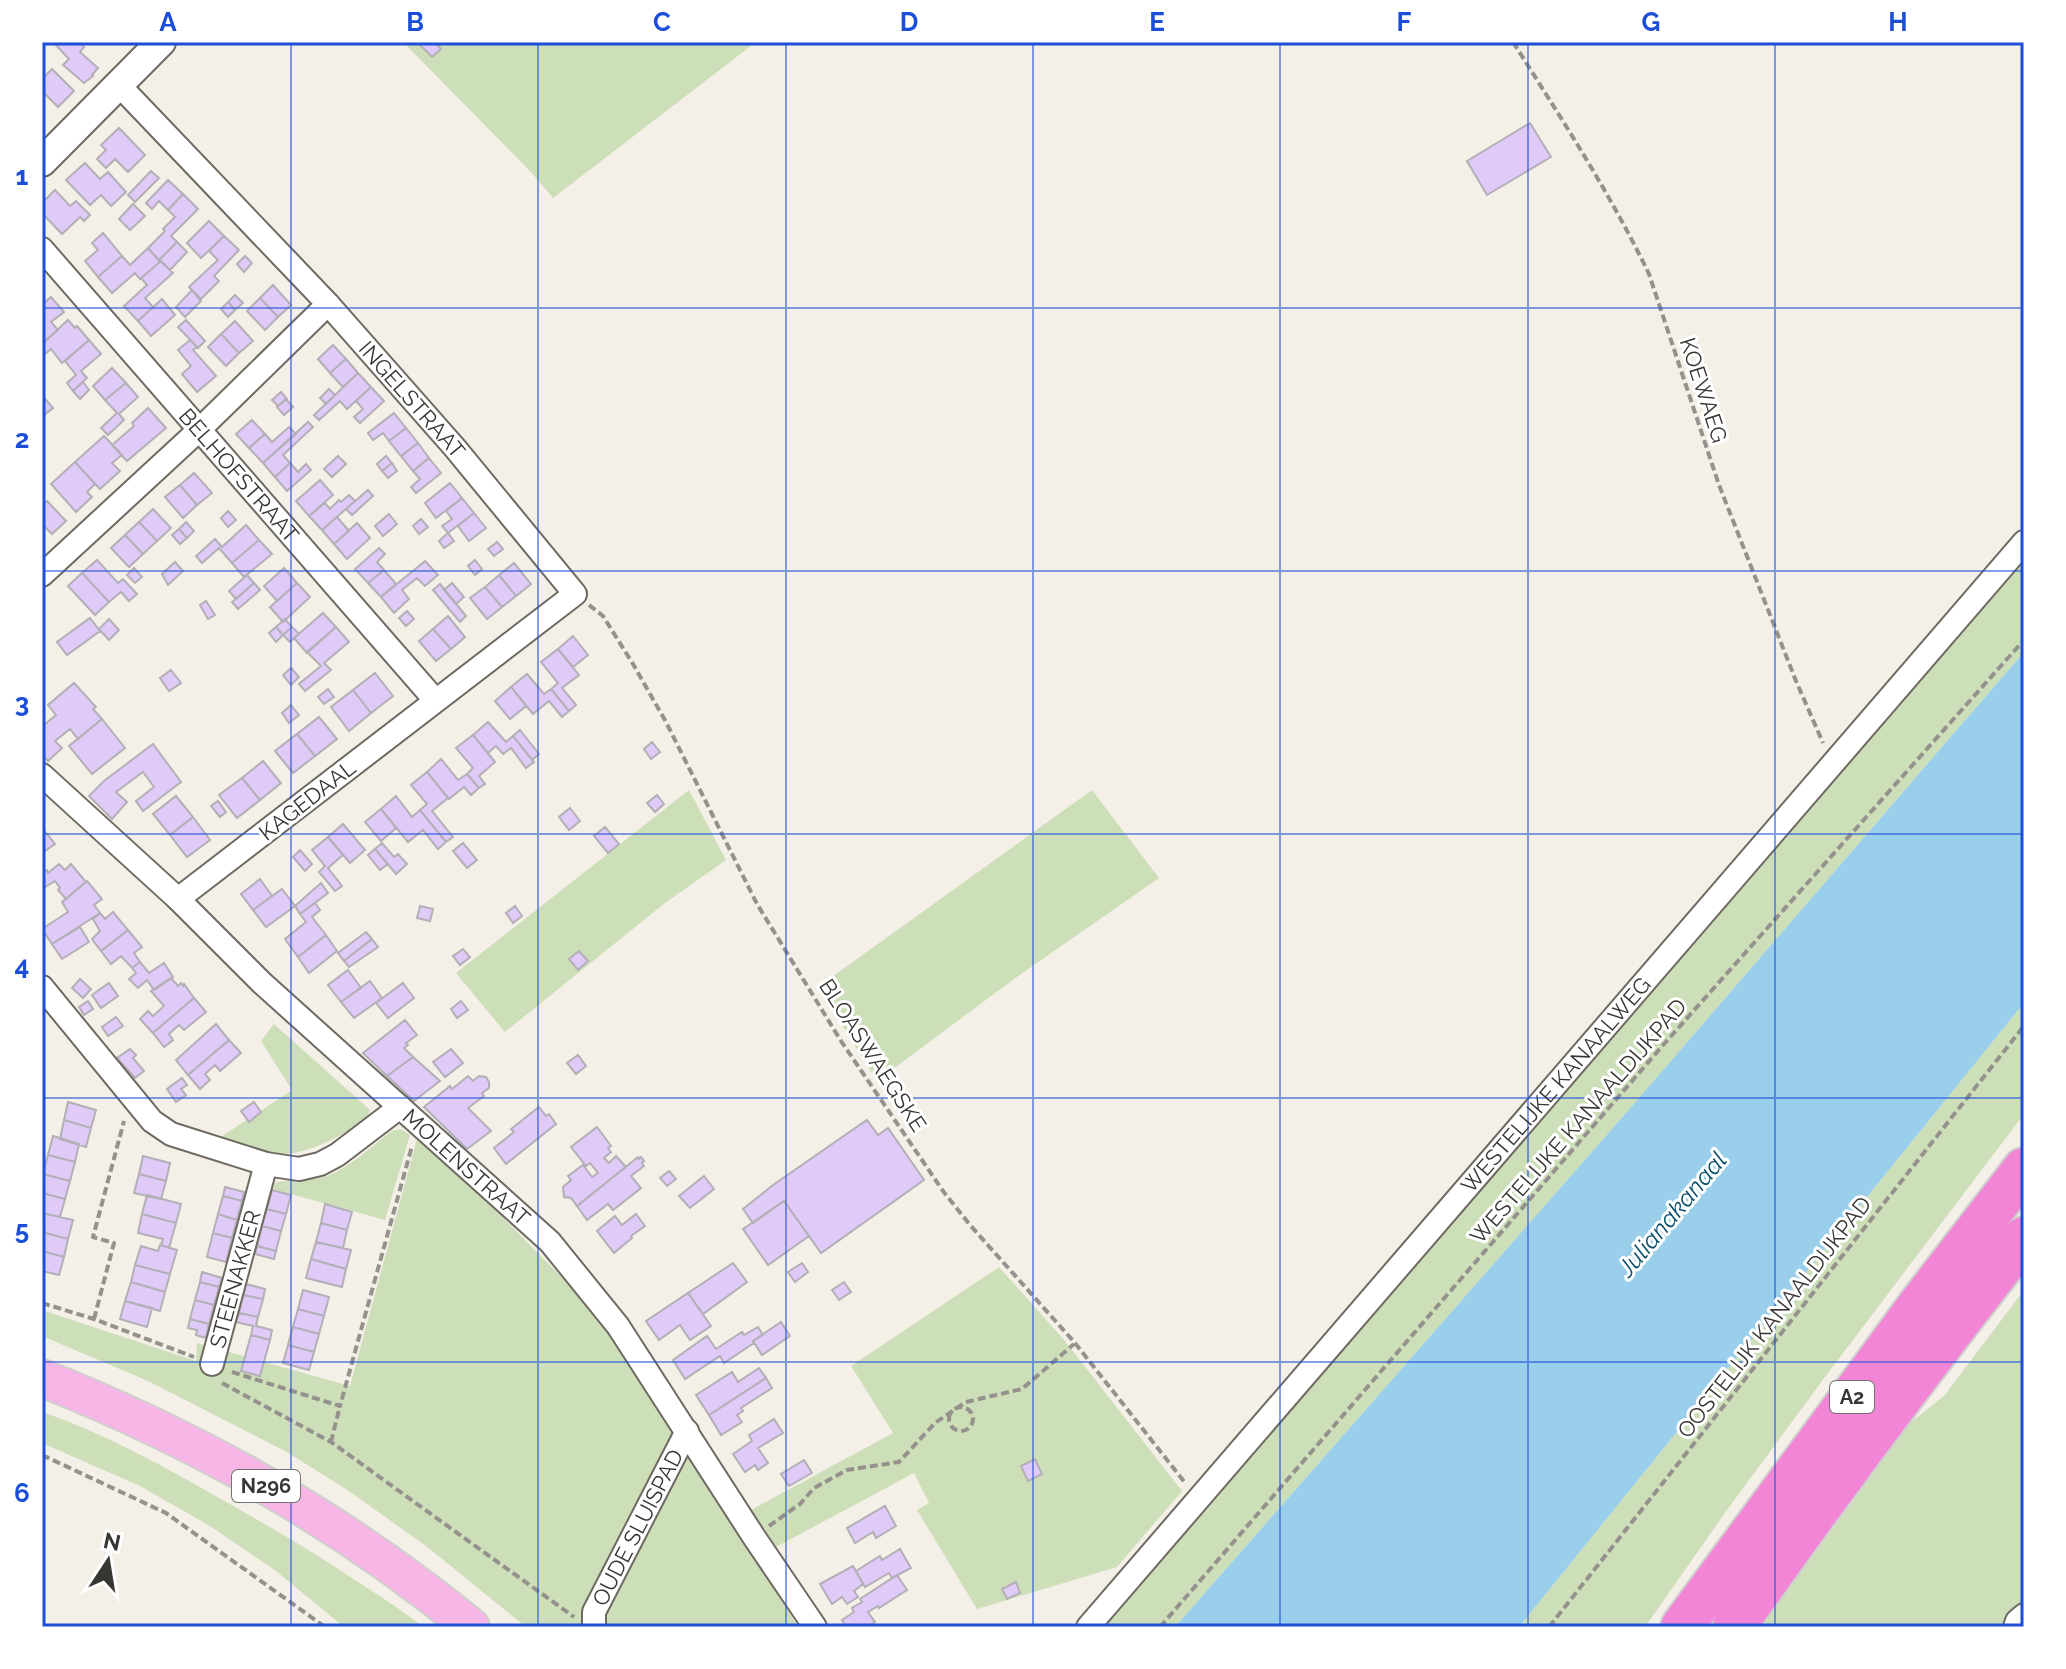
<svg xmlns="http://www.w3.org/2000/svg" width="2066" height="1669" viewBox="0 0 2066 1669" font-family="Raleway,sans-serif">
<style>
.green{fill:#cddfb9}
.water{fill:#9acfeb}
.building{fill:#e0caf8;stroke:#b3afb7;stroke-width:2}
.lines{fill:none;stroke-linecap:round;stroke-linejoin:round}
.minor-casing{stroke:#6e6a62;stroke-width:26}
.tertiary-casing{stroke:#6e6a62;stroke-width:32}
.primary-casing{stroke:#cfcfce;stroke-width:40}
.motorway-casing{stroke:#cfcfce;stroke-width:46}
.path{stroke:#95918c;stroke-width:4;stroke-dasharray:8 4;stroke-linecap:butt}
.minor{stroke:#fff;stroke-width:22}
.tertiary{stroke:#fff;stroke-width:28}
.primary{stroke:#f8b6e6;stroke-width:36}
.motorway{stroke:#f385d6;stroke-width:42}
.grid{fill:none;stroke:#1d4ed8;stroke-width:2;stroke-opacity:0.55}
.labels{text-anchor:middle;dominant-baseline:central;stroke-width:6;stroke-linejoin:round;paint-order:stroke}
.shield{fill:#fff;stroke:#747270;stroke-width:2}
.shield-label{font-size:20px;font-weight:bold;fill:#383633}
.street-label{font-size:22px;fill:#383633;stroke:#fff}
.water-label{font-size:24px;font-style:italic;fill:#064e69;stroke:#fff}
.neatline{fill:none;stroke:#1d4ed8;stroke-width:3}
.grid-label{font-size:26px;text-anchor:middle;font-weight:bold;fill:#1d4ed8}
</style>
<rect width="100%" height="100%" fill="#f4efe7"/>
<!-- green -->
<path class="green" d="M403,42H756L553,198L531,172Z
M2024,555V652L1626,1113L1175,1627H1087Z
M689,790L726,860L665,903L505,1032L456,973Z
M1092,790L1159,878L1014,979L877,1081L818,987Z
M2024,1003V1114L1828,1373L1727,1510L1645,1627H1519Z
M274,1024L370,1110L367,1120C342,1134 315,1152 285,1154C261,1155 237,1146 215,1141L292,1090L261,1041Z
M401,1129L410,1135L385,1220L273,1189L275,1183C291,1178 308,1182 324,1177C347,1170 372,1146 392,1131Z
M417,1139L424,1140L459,1173L597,1313L741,1535L798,1627H526L426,1546L346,1489L285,1451L148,1381L42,1336V1310L196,1361L197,1343L350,1386Z
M999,1267L1065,1341L1182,1491L1117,1567L977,1609L917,1510L929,1503L914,1473L776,1547L751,1510L893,1433L851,1366Z
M2024,1290V1603C2012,1609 2006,1614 2001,1627H1761L1910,1423L1944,1396Z
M42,1412C107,1434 168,1469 228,1503C273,1528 316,1554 358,1582C381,1597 402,1610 423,1627H344L276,1571L210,1526L140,1486L42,1443Z"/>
<!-- water -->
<path class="water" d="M2024,652V1003L1519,1627H1175L1626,1113Z"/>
<!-- building -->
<path class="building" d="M53,42H79L84,47L80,52L98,68L92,75L93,76L84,83L63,65L69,59Z
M417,42H435L441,49L432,57Z
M52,69L74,91L58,107L42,91V79Z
M1530,123L1551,157L1487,195L1467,161Z
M119,128L145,155L128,172L115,159L106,168L97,159L106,150L101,145Z
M85,163L100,179L108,172L126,192L111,206L101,195L90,205L66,180Z
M151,171L159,178L135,202L128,195Z
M168,180L183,194L168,210L159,201L152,209L146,203Z
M55,190L70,206L76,201L90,215L84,221L80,217L62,234L42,213V203Z
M183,194L198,209L171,236L177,242L159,260L148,248L165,231L163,229L175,217L168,210Z
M133,204L145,216L130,230L119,219Z
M209,221L224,236L201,258L187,243Z
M103,233L122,256L98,277L85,261L98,250L92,243Z
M224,236L239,250L214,276L219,281L201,299L189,287L218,260L209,251Z
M177,242L187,252L170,270L159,260Z
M148,248L160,262L140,279L135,273L112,293L98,277L122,256L130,265Z
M245,256L252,263L244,272L237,264Z
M161,261L173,273L145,298L153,307L138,321L124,306L147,285L141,278Z
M273,285L291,305L278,317L260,298Z
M192,290L201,301L185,317L176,307Z
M235,295L243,303L235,310L228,302Z
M51,297L64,312L51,322L58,330L42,344V305Z
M260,298L278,317L265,330L247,311Z
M162,299L175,315L151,336L138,321Z
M228,302L235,310L228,317L221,309Z
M68,320L75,328L77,326L89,340L62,363L51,349L44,355L42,351V344Z
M186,320L205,341L198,348L178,327Z
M235,321L253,341L239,353L221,334Z
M221,334L239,353L226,366L208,347Z
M89,340L101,354L81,371L87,378L73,391L67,383L76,375L65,361Z
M190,340L197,347L193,350L216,376L197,392L182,374L191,366L178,350Z
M333,345L346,359L330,373L318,359Z
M346,359L358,373L343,387L330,373Z
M112,368L126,383L105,400L93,386Z
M358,373L371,387L347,409L340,401L319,420L314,415Z
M83,382L89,390L80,399L73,391Z
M126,383L138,397L119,414L124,420L108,435L101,428L117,413L105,400Z
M371,387L384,401L360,423L354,417L363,409L356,401Z
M329,389L335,395L326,404L320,398Z
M281,392L287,399L278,406L272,400Z
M42,395L53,408L44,415L42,412Z
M286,399L293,407L284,415L277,407Z
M148,408L166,428L127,461L112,445L134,426L132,423Z
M394,413L406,428L389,441L383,433L373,440L368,433Z
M252,420L265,434L249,448L236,434Z
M308,422L313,427L283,455L290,463L275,477L263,463Z
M289,427L296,434L263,463L249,448L265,434L272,442Z
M406,428L418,443L401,456L389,441Z
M104,436L122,455L112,463L120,471L100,489L75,462Z
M418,443L429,458L413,471L401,456Z
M338,456L346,464L332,477L324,469Z
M386,456L392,463L382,471L377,464Z
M429,458L441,473L416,493L411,487L420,479L413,471Z
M75,462L95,484L87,492L92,497L76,512L51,484Z
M290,463L298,472L306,464L311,470L287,491L275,477Z
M392,463L397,471L388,478L382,471Z
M194,473L212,493L197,505L180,485Z
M320,480L333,495L309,516L296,501Z
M450,483L462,498L436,518L425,503Z
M180,485L197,505L183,518L165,497Z
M368,490L373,496L352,515L346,509Z
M349,495L355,501L322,530L309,516L325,503L330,509L339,500L341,502Z
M462,498L474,513L448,533L442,526L452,519L446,511Z
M47,501L66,521L52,534L42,524V505Z
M153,509L171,528L157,541L139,522Z
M228,511L236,520L228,527L221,518Z
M474,513L486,528L469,541L458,526Z
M389,514L397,524L383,536L375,526Z
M337,517L349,531L334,544L322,530Z
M421,519L428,527L419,534L413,526Z
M139,522L157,541L143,554L125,535Z
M186,522L194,531L187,538L179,529Z
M357,523L370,538L347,559L334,544Z
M246,525L259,540L232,563L219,548L202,563L196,556L215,539L222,547Z
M179,529L187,538L180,544L172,535Z
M448,533L454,541L444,548L439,541Z
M125,535L143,554L129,567L111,548Z
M259,540L272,554L244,577L232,563Z
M497,542L503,549L494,556L488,549Z
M379,548L385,554L377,562L384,570L368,583L355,569Z
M97,560L118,583L123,579L137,594L129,601L121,592L109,602L82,573Z
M475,560L482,569L475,575L468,566Z
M425,561L438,575L425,586L417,578L402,590L409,599L394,613L381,597Z
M175,562L183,571L168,585L162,574Z
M514,563L531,584L516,596L499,575Z
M134,568L142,577L135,583L127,575Z
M284,568L297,583L277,601L264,586Z
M384,570L396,584L381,597L368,583Z
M82,573L109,602L95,615L68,586Z
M247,575L254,583L236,599L229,591Z
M499,575L516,596L502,607L485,587Z
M254,583L260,590L238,609L232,602Z
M297,583L310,597L283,622L270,607Z
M452,583L464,597L456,604L444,590Z
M440,584L466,616L460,622L433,590Z
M485,587L502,607L487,619L470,598Z
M206,601L215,615L208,619L200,605Z
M407,611L414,619L406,626L399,618Z
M323,613L336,627L307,653L294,638Z
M448,616L465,637L451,649L433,629Z
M90,618L100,631L67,655L57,642Z
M109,619L119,630L109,640L99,629Z
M285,619L292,627L283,635L276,627Z
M276,627L283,635L276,642L269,633Z
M292,627L299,634L290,642L283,635Z
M336,627L349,642L324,663L331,670L305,691L299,684L321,666L307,652Z
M433,629L451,649L436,661L419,641Z
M573,636L588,655L573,667L558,649Z
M558,649L579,675L562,688L576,705L569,711L551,689L558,683L541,662Z
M291,668L299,677L291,685L283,675Z
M171,670L181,683L169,691L160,678Z
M375,673L393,696L371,713L353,690Z
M527,674L544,694L551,689L569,711L562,717L549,701L533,714L511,687Z
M74,683L96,707L93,709L102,719L78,739L70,729L55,741L62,748L48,761L42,755V723L44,725L56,715L48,705Z
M511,687L526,706L510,719L495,701Z
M328,689L334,697L324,704L318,697Z
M353,690L371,713L349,731L331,707Z
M291,705L299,715L289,723L282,713Z
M319,717L337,739L315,756L297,734Z
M102,719L125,748L92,774L69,746Z
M488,722L506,742L513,736L534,762L526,768L511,748L503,754L496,746L488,753L473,735Z
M520,730L539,754L532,760L513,736Z
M297,734L315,756L293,773L275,751Z
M473,735L495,762L479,776L485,784L479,788L467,774L473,768L456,748Z
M652,742L660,752L651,759L644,749Z
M153,744L181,782L143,811L136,801L154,787L143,772L116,792L127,802L112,819L89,796L104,781Z
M441,759L458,780L467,774L479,788L471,795L464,787L449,799L427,772Z
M263,761L281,783L260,800L242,778Z
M427,772L448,798L432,811L453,837L446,842L420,810L427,804L411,785Z
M242,778L260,800L237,818L219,795Z
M657,795L664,804L655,812L647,803Z
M176,796L193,817L170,835L153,814Z
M396,796L412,817L420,810L446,842L438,849L423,830L408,842L381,809Z
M218,801L226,812L220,817L211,806Z
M570,808L580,821L569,830L559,817Z
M381,809L396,828L381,841L365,822Z
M193,817L210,840L187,857L170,835Z
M343,824L365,850L350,863L328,837Z
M605,827L619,844L608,853L594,836Z
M43,829L55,844L42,853V830Z
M328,837L343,855L328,868L342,886L335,891L319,872L325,866L312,850Z
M382,843L394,857L398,854L407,864L396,874L375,849Z
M463,843L477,860L467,868L453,851Z
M375,849L388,864L380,870L368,855Z
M300,850L312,864L305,871L293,857Z
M59,864L65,870L71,864L86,882L66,899L58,890L60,888L55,881L42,889V873L47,870L48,873Z
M260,879L272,896L253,910L241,894Z
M87,881L102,899L94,905L100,913L52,944L42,929L68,912L62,902Z
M321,883L328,893L300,914L295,906Z
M282,889L295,906L266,927L253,910Z
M315,903L320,910L312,917L326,935L298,957L285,939L306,922L300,914Z
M420,906L433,909L430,921L417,918Z
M515,906L522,916L513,923L506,913Z
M113,912L128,930L101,951L92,939L100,931L93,919L100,913L105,919Z
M80,927L89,942L62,959L52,944Z
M128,930L142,947L134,953L140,962L132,968L121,956L111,964L101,951Z
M366,932L372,939L344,961L338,953Z
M326,935L337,951L309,973L298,957Z
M372,939L378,947L349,967L344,961Z
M463,949L470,957L460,965L453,956Z
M579,951L588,961L578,970L569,959Z
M140,962L149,973L164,963L173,977L154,990L147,980L138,988L129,979L136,973L132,968Z
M348,970L361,988L341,1002L328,985Z
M171,978L178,986L181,983L183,986L184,984L194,998L153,1033L140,1019L148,1011L153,1016L164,1006L151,991Z
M80,979L91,989L83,998L72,988Z
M370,981L382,998L354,1018L341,1002Z
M109,983L118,996L101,1008L92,995Z
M403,983L414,998L388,1018L376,1003Z
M194,998L206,1012L184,1030L179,1025L169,1034L173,1040L164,1047L153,1033Z
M88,1001L93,1009L84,1015L79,1007Z
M461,1001L468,1010L457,1018L451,1009Z
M116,1017L123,1026L108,1036L102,1027Z
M405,1020L417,1035L406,1043L408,1045L404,1048L413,1057L387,1076L363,1053Z
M216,1024L229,1040L188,1075L176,1060Z
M229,1040L241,1053L220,1071L215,1065L205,1074L210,1080L200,1089L188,1075Z
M130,1049L136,1055L133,1058L144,1071L135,1078L117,1058Z
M451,1049L463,1063L445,1077L433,1062Z
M578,1055L586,1066L576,1074L567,1063Z
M413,1057L440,1081L414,1101L387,1076Z
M468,1076L473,1081L479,1076L486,1077L489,1082V1088L482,1093L484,1096L468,1108L491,1131L467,1149L424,1107L450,1086L452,1089Z
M182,1078L187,1085L181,1089L186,1095L176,1102L167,1089Z
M68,1102L96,1110L91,1128L64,1120Z
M254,1102L261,1112L249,1122L241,1111Z
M539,1107L546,1116L549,1114L556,1124L506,1164L494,1148L514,1132L511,1129Z
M64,1120L91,1128L86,1147L60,1139Z
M867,1120L878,1135L888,1128L924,1180L821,1253L784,1201L753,1223L743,1209L773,1185Z
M597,1127L611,1146L608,1148L611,1152L604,1158L609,1163L616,1156L626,1167L577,1206L571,1198L564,1197L563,1187L571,1180L568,1176L583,1165L592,1177L598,1173L590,1163L586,1166L571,1147Z
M53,1136L79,1144L75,1162L48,1155Z
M48,1155L75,1162L70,1181L43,1174Z
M143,1156L170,1163L166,1181L139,1174Z
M638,1157L639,1159L641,1157L644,1161L642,1163L644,1166L631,1176L641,1188L613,1210L608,1204L587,1220L577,1206Z
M669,1171L676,1179L667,1186L660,1178Z
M43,1174L70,1181L65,1199L42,1193Z
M139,1174L166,1181L161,1199L134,1193Z
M704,1176L714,1189L690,1208L679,1196Z
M225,1187L244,1192L242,1201L223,1196Z
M272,1190L291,1195L286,1214L267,1209Z
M42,1193L65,1199L60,1217L42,1213Z
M147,1195L181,1204L176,1223L142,1214Z
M223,1196L242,1201L237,1220L218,1214Z
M784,1201L809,1236L768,1265L743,1229Z
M325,1204L352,1212L347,1230L321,1223Z
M267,1209L286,1214L281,1231L262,1226Z
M42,1213L73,1220L68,1239L42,1232Z
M142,1214L176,1223L169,1248L161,1245L163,1239L138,1233Z
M218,1214L237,1220L232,1238L213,1233Z
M636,1214L645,1226L631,1236L632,1238L614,1253L597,1231L615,1216L622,1225Z
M321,1223L347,1230L343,1248L316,1242Z
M262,1226L281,1231L276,1251L257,1246Z
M42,1232L68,1239L64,1257L42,1251Z
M213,1233L232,1238L226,1262L207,1257Z
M316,1242L351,1250L346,1269L311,1259Z
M160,1245L177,1250L170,1274L135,1265L141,1246L158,1251Z
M257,1246L276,1251L274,1259L255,1254Z
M42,1251L64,1257L59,1275L42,1271Z
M311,1259L346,1269L342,1287L306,1278Z
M733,1263L747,1282L703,1314L688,1293Z
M802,1263L808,1272L795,1282L788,1272Z
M135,1265L170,1274L165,1292L131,1282Z
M202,1272L222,1278L219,1287L200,1282Z
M131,1282L165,1292L160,1311L125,1301Z
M200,1282L219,1287L214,1305L195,1300Z
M844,1282L851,1292L839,1300L832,1290Z
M246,1284L265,1289L263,1299L243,1295Z
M303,1290L329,1297L324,1316L298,1309Z
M688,1293L711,1326L690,1340L680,1325L659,1340L646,1321Z
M243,1295L263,1299L258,1317L239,1313Z
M195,1300L214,1305L209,1324L190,1319Z
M125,1301L152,1308L147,1327L120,1319Z
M298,1309L324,1316L319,1334L293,1327Z
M239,1313L258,1317L256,1326L272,1330L270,1340L251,1335L253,1326L236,1322Z
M190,1319L209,1324L206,1338L196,1335L197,1330L188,1328Z
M781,1322L790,1336L762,1355L753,1341Z
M293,1327L319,1334L314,1352L288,1345Z
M758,1327L763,1335L753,1341L754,1343L724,1363L720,1356L685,1379L673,1360L707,1336L716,1349L742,1332L744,1335Z
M251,1335L270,1340L260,1376L241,1371Z
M288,1345L314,1352L309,1370L283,1363Z
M759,1368L766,1378L709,1415L696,1395L732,1372L738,1382Z
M766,1378L772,1388L741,1408L743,1411L737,1415L742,1422L721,1435L709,1415Z
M774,1419L783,1433L758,1448L768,1463L758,1470L755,1465L745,1472L733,1454L752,1441L749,1435Z
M1035,1459L1042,1474L1028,1481L1021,1466Z
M804,1460L812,1473L789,1486L781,1474Z
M885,1506L896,1526L876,1538L873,1532L855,1543L847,1528Z
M900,1549L911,1568L892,1578L889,1573L865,1587L856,1571L880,1556L882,1560Z
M853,1566L863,1584L854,1591L858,1597L847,1604L842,1597L832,1604L820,1584Z
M897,1575L907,1590L879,1608L878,1606L868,1612L875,1622L868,1627H846L842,1620L854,1612L852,1608L862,1602L860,1599Z
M1016,1582L1020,1593L1007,1599L1002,1589Z"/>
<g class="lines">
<!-- minor casing -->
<g class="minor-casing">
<g id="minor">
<path id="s1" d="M119,85L328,304L455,448L575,594L178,899"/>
<path id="s2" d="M42,249L435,700"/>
<path d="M42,575L199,430L328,304"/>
<path id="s3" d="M42,775L178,899L262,983L550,1242L618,1326L754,1537L815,1627"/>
<path d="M42,987L152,1121L171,1134L266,1164L299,1169L320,1164L337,1155L400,1107"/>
<path id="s4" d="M212,1364L266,1164"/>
<path id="s5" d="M594,1627V1612L687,1431"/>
<path id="s6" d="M1088,1627L2024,542"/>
<path d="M2015,1627L2017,1621L2024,1615"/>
</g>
</g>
<!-- tertiary casing -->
<g class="tertiary-casing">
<path id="tertiary" d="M42,162L161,42"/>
</g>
<!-- primary casing -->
<g class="primary-casing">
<path id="primary" d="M42,1378C196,1439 342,1521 471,1627"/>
</g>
<!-- motorway casing -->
<g class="motorway-casing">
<path id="motorway" d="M1682,1627L1920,1304L2024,1169
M1734,1627C1827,1495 1924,1365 2024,1238"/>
</g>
<!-- path -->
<path class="path" d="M1513,42C1561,118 1610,193 1649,274L1719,485L1796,681L1823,743
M589,605L603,616L633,664L666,722L757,904L841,1041L943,1191L970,1225L1075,1343L1186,1484
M42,1303L94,1319L194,1357
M94,1319L114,1243L93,1237L124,1121
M232,1372L340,1406L412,1146
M222,1383L331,1442L574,1617
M949 1419a12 12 0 1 1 24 0a12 12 0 1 1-24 0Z
M331,1442L340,1406
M42,1455L166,1513L325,1627
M769,1526L800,1504L814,1488L847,1470L899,1462L935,1423L966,1402L1022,1389L1074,1344
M1160,1627L1664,1044L2024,640
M1549,1627L2024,1026"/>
<!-- minor -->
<use href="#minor" class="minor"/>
<!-- tertiary -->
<use href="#tertiary" class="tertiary"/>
<!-- primary -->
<use href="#primary" class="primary"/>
<!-- motorway -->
<use href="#motorway" class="motorway"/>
</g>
<!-- grid -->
<path class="grid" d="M291,42V1627M538,42V1627M786,42V1627M1033,42V1627M1280,42V1627M1528,42V1627M1775,42V1627M42,308H2024M42,571H2024M42,834H2024M42,1098H2024M42,1362H2024"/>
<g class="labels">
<!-- shield labels -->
<g class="shield">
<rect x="1830" y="1381" width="44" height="32" rx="6"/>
<rect x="232" y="1470" width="68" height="32" rx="6"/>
</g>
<g class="shield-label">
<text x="1852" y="1397">A2</text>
<text x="266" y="1486">N296</text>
</g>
<!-- street labels -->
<g class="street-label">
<text transform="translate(1704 390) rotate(72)">KOEWAEG</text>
<text stroke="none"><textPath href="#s1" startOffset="430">INGELSTRAAT</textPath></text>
<text stroke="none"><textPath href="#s2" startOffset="300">BELHOFSTRAAT</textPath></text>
<text transform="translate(307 800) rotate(-38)">KAGEDAAL</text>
<text transform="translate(873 1055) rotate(57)">BLOASWAEGSKE</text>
<text stroke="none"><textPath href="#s6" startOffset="716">WESTELIJKE KANAALWEG</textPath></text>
<text transform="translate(1578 1121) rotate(-49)">WESTELIJKE KANAALDIJKPAD</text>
<text stroke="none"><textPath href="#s3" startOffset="578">MOLENSTRAAT</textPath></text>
<text stroke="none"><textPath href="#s4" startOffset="88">STEENAKKER</textPath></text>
<text transform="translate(1774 1317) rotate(-52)">OOSTELIJK KANAALDIJKPAD</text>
<text stroke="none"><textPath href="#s5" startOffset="110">OUDE SLUISPAD</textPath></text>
</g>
<!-- water labels -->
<g class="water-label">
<text transform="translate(1672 1214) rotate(-50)">Julianakanaal</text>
</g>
</g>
<!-- border -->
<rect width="2066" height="1669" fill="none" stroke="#ffffff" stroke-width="88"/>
<!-- north arrow -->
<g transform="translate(108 1561) rotate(12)" stroke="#ffffff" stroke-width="6" paint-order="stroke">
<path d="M0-6L14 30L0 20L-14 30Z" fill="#383633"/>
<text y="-12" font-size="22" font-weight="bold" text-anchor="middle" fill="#383633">N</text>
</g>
<rect x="44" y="44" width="1978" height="1581" class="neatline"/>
<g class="grid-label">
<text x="168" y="31">A</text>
<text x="415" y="31">B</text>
<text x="662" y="31">C</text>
<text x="909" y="31">D</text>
<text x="1157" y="31">E</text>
<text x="1404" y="31">F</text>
<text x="1651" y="31">G</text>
<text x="1898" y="31">H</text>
<text x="22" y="185">1</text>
<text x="22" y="448">2</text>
<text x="22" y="712">3</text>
<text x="22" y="975">4</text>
<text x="22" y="1239">5</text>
<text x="22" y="1502">6</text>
</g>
</svg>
